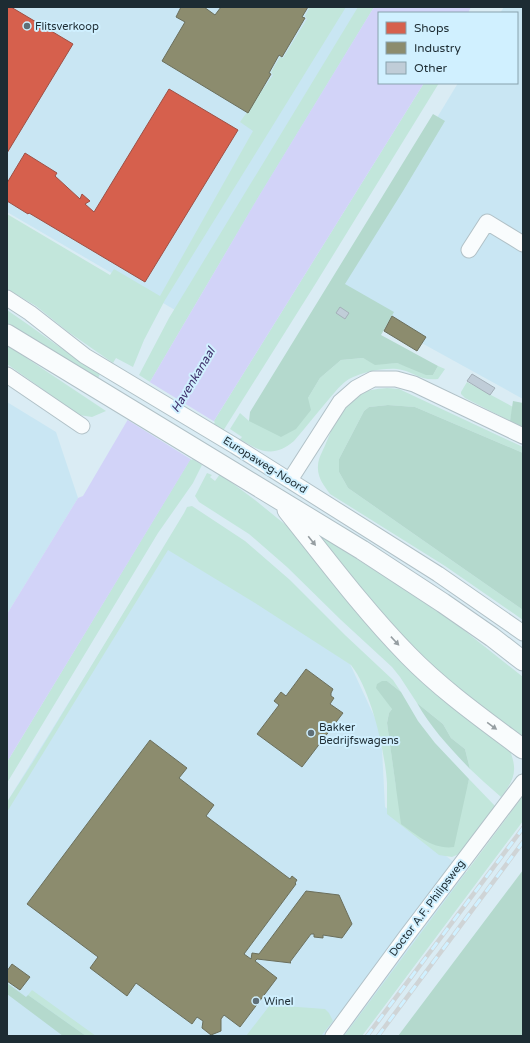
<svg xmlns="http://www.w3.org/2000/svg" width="530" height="1043" viewBox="0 0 530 1043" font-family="'Varela Round',sans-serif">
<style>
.built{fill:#c9e6f3}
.green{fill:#c2e6db}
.forest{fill:#b4d9cd}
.water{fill:#d2d3f8}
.pier{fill:#daecf4}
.shops{fill:#d6604d;stroke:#9e5045}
.industry{fill:#8c8c6e;stroke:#6b6f5c}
.building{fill:#c0cdd8;stroke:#a4b0b9}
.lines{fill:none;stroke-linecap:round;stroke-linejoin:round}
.minor-casing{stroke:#b1c1c7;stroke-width:17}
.major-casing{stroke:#b1c1c7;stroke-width:21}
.minor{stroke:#f9fcfd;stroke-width:15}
.major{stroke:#f9fcfd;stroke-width:19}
.rail-casing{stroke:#cfd4d6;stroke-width:4.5}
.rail{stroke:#d0f0ff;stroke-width:3;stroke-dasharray:9;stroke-linecap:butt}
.oneway{fill:#969ea2}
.poi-dot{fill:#5f6f77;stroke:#d0f0ff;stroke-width:1.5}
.labels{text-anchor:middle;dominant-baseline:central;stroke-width:4;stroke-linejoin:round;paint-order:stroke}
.poi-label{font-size:11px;fill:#1d2c33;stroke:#d0f0ff;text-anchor:start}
.street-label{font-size:11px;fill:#1d2c33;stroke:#d0f0ff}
.water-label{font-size:12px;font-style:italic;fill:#3f326d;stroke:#d0f0ff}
</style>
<rect width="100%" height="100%" fill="#daecf4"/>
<!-- built -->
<path class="built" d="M7,7H374L187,317L7,212Z
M504,7H523V399L331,293L458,83H517V13H500Z
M7,402L56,432L78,498L7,614Z
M167,544L350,664L381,731L385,807L471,876L351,1036H7V802Z"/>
<!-- green -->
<path class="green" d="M310,7H346L165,300L144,340L133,367L116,358L113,363L67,331L36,306L7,289V214L110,275L114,269L160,296L253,131L240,122L273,75L271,72L280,57L283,58L307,19L305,16Z
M358,7H374L259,196L150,382L139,375L169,318Z
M424,83H439L316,283L223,431L212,424Z
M7,310C38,331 68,354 100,374L97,380L7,324Z
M7,345L106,411L92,417L79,415L7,364Z
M363,358L375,364L397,363L433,375L438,366L445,369L438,379C419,381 413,371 397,369C381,368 363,372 349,379C341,384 335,392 329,399C317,413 306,427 294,441C274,458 260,452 240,439L242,437L230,429L240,413L249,421L308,398L320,378L341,360Z
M467,382L513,407L510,421L465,398L461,394V392Z
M387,388L399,389L523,447V453L415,407L388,405L369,407L364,411L339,459V472L348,488L523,610V620L445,566L330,494C324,486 317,477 318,466C318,458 323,451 326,443C333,426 340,409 355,397C364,390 376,389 387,388Z
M191,458L202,465L193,483L158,533L7,783V762Z
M207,473L212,475L210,477L215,481L220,474L255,500L287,526L510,751C518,771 514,780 501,797L484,782L470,769L465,749L451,738L443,724L417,703L400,677L392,667L341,620L287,567L249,534L199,502L195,496Z
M192,506L245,541L290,580L345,635L393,680L401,692L387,681L392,709L389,713L387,723L396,787L467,786L469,779L495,806L459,854L452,857L439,855L387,814C387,804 387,793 387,783C385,751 371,690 351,665L255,603L168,550L7,812V802L33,762L184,513L187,507Z
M313,531L373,569L455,623L523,677V737L514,735L399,638Z
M523,796V821L362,1036H344Z
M32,990L96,1036H86L28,995Z
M270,1005L325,1009L329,1013L333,1021L321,1036H246Z"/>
<!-- forest -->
<path class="forest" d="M433,114L445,121L403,191L345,284L394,312L381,335L438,366L433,375H426L397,363L375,365L363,358L341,360L320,378L308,398L311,410L296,429L281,437L249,421L250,412Z
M513,401L523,403V427L510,421Z
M388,405L415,407L523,453V610L348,488L339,472V459L364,411L369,407Z
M382,681H387L401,692L418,721L435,743L469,779L454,847C433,850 417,835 401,824L387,723L389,713L392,709L376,688L377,684Z
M417,703L443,724L451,738L465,749L470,769C450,748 431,728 417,703Z
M523,870V1036H398Z
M7,983L26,997L28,995L86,1036H63L7,994Z"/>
<!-- water -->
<path class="water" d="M374,7H471L468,13H379V83H424L212,424L7,762V614L78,498L83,496L259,196Z"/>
<!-- pier -->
<path class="pier" d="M148,381L215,422L192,460L126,419Z"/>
<!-- shops -->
<path class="shops" d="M7,7H11L73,44L7,153Z
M169,89L238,130L145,282L29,213L28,214L7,201V183L25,153L57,173L55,176L80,199L82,194L90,201L85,204L94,212Z"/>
<!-- industry -->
<path class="industry" d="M181,7H204L215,15L221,7H308L302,17L305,18L282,57L279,55L269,73L271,74L248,113L162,61L185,22L176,17Z
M392,316L426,337L417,351L384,331Z
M306,669L333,689L331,693V696L334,698L330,704L343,713L302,767L257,734L279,705L274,701L281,692L286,696Z
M150,740L187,768L179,778L214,805L206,816L290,879L292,876L297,880L295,883L296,884L244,954L251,959L252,953L259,954L306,891L339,895L352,924L342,938L323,935V938L314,937V934H311L290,962L291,963L257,959L255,961L277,978L240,1027L224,1015L221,1019V1031L211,1035L202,1028L203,1021L197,1017L192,1024L136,983L127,996L90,968L98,957L27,904Z
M12,964L30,977L20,990L7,981V971Z"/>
<!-- building -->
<path class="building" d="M340,307L349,313L345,319L336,313Z
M472,374L495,388L490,395L467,381Z"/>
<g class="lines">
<!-- minor casing -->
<g class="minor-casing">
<path id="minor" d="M469,250L487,222L523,244
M7,298L30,313L85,356L235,446L438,574L523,633
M7,375L82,426
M290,480L340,402L356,388L373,379H396L414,384L523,436
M333,1036L405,938L523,782"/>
</g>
<!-- major casing -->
<g class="major-casing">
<path id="major" d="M7,334L362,550L443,603L492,637L523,661
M287,510C326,559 364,610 408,655C442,690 483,719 523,749"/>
</g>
<!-- minor -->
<use href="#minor" class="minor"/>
<!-- major -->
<use href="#major" class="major"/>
<!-- rail casing -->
<g class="rail-casing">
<path id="rail" d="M367,1036L523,828
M378,1036L523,842"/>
</g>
<!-- rail -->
<use href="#rail" class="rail"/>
</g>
<!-- one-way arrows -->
<defs><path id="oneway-solid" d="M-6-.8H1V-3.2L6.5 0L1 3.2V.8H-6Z"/></defs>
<g class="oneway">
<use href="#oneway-solid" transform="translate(312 541) rotate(51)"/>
<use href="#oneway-solid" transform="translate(395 641) rotate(47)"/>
<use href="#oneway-solid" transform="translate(492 726) rotate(36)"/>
</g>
<!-- markers -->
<g class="poi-dot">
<circle cx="27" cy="26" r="4"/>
<circle cx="311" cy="733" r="4"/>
<circle cx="256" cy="1001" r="4"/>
</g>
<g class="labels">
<!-- poi labels -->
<g class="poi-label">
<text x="35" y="26">Flitsverkoop</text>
<text x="319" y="727">Bakker<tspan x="319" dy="13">Bedrijfswagens</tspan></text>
<text x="264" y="1001">Winel</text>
</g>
<!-- street labels -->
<g class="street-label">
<text transform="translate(265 465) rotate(32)">Europaweg-Noord</text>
<text transform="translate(427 908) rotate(-53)">Doctor A.F. Philipsweg</text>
</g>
<!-- water labels -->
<g class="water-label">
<text transform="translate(193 380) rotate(-59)">Havenkanaal</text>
</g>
</g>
<!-- border -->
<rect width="530" height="1043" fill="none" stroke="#1d2c33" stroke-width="16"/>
<!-- legend -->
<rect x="378" y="12" width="140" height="72" fill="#d0f0ff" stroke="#88a2ad"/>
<rect x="386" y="22" width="20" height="12" fill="#d6604d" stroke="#88a2ad"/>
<text x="414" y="32" font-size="12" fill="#1d2c33">Shops</text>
<rect x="386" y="42" width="20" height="12" fill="#8c8c6e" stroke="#88a2ad"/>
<text x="414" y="52" font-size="12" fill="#1d2c33">Industry</text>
<rect x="386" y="62" width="20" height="12" fill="#c0cdd8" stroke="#88a2ad"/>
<text x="414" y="72" font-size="12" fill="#1d2c33">Other</text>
</svg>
